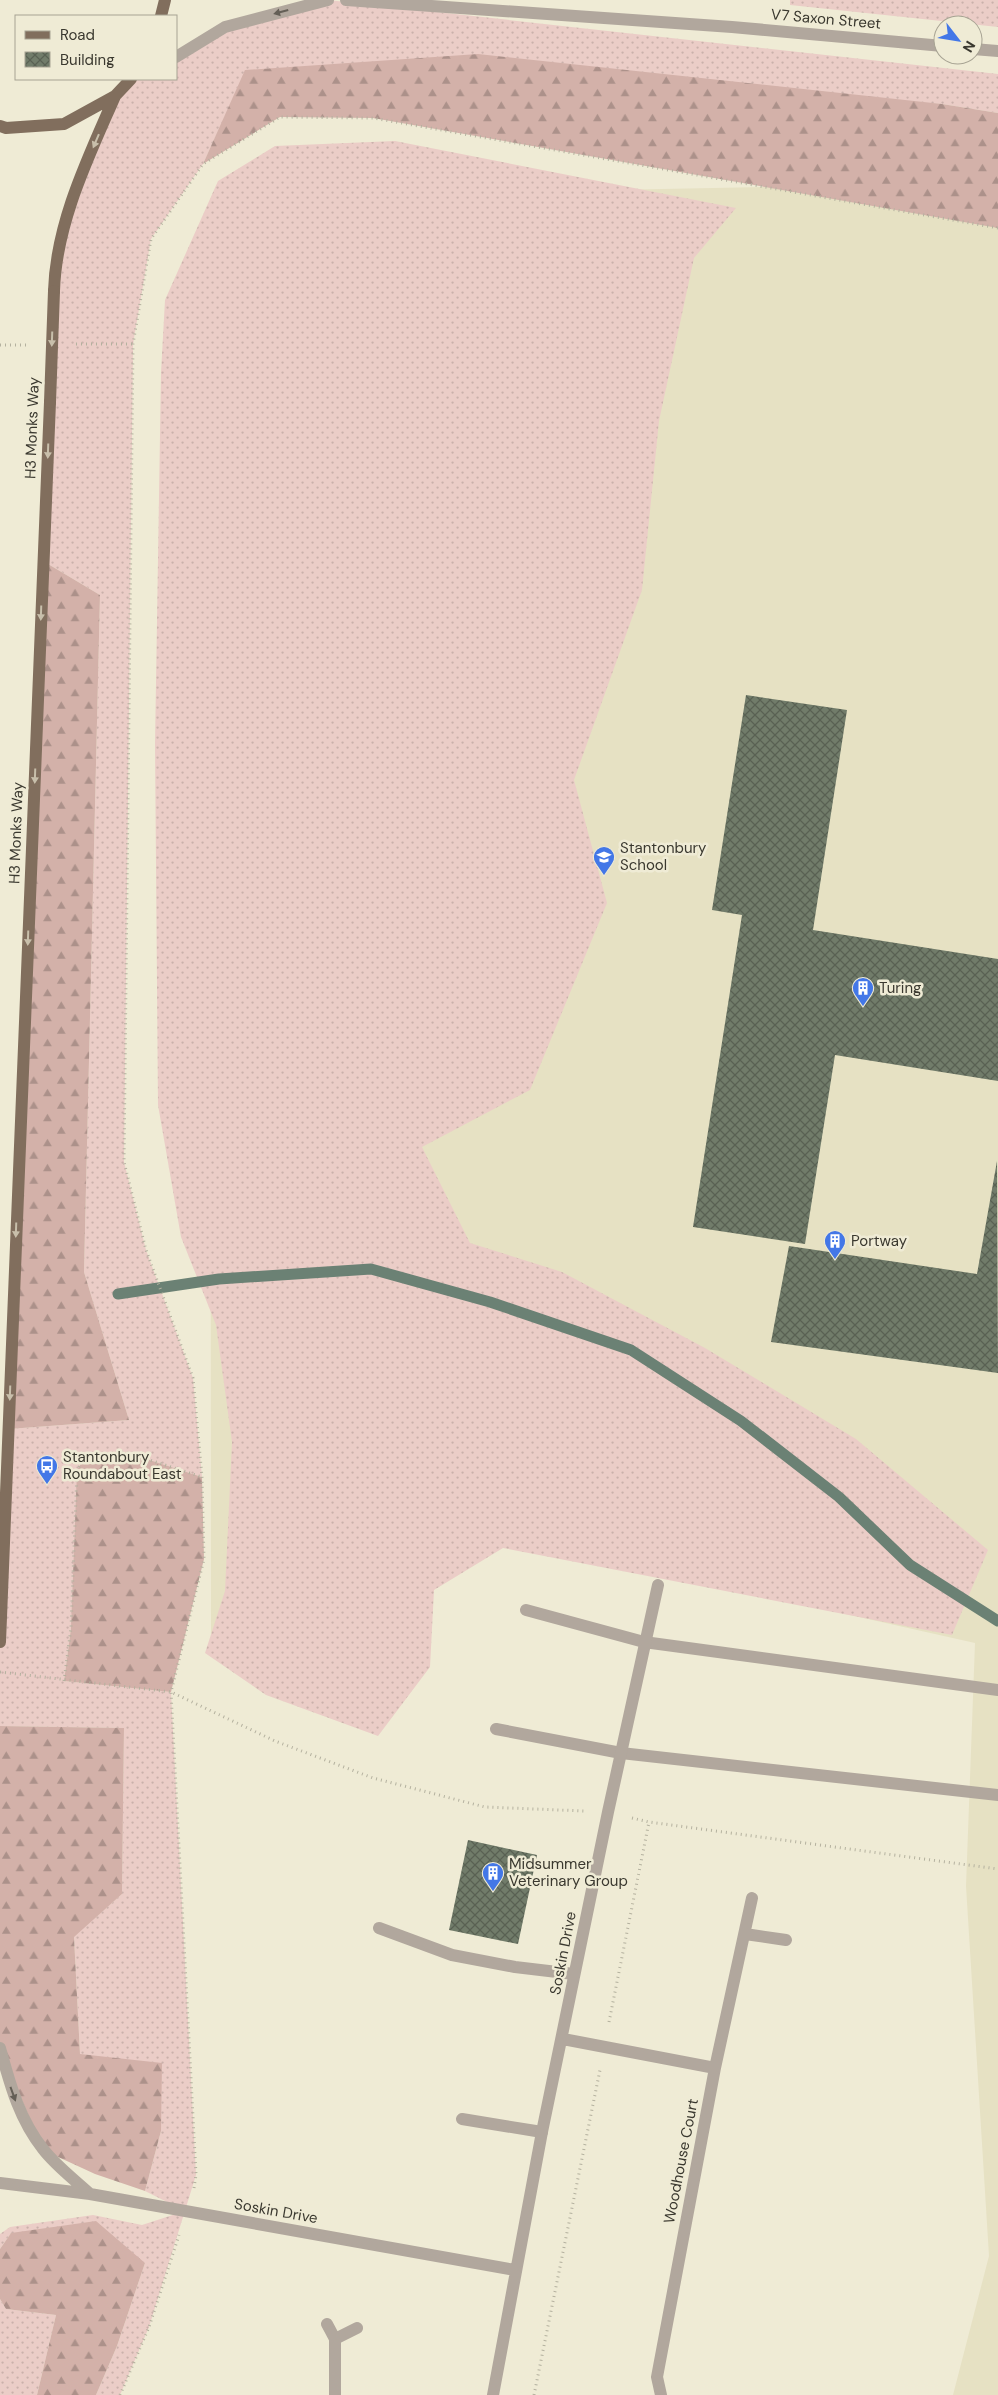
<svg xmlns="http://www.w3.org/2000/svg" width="998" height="2395" viewBox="0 0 998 2395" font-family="'DM Sans',sans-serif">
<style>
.built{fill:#e6e1c3}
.grass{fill:url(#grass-dots)}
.forest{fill:url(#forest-firs)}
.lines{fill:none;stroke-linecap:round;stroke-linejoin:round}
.stream{stroke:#6b8174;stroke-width:11}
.building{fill:url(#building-cross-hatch)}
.path{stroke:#b4b19f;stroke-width:3;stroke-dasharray:1 4;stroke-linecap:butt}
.service{stroke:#b1a79d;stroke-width:12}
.minor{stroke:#b1a79d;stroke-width:12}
.tertiary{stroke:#b1a79d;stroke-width:12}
.primary{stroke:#816e5d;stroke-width:12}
.primary-bridge{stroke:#816e5d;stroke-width:12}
.oneway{fill:#645f56}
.oneway2{fill:#c8bfab}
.labels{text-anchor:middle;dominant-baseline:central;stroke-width:5;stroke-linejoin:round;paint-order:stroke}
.street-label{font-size:15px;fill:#3a382f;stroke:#efebd5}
.poi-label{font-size:15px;fill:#3a382f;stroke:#efebd5;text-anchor:start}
</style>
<defs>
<pattern id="grass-dots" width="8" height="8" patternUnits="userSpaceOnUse" patternTransform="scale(1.25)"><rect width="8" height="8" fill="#ebcdc7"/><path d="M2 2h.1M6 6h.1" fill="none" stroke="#cab1ab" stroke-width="1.8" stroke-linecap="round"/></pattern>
<pattern id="forest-firs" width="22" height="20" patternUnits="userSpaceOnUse" patternTransform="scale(1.25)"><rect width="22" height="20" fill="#d3b1a9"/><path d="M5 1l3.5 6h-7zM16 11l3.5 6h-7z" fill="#ac918a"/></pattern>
<pattern id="building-cross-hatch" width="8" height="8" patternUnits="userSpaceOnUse" patternTransform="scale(1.25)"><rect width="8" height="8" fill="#717c6a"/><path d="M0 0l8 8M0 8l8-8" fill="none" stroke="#596153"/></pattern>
</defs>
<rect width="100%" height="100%" fill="#efebd5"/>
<!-- built -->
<path class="built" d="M766,187L998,223V2395H953L989,2256L966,1886L975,1643L462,1528L211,1634L210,198Z"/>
<!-- grass -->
<path class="grass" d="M328,0L998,74V113L942,104L246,70L203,164L151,239L133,344L124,1162L146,1250L193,1378L202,1477L125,1452L71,1628L64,1681L171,1692L196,2175L149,2327L120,2395H96L117,2346L145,2263L11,2233L0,2249V2234L10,2227L93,2215L142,2225L185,2211L145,2191L161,2131L80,2054L74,1936L122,1894L124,1728L0,1726V1642L9,1429L129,1420L84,1272L100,595L43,561L55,263L79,180L125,87L139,79H176V57L225,27Z
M790,0H998V27L790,5Z
M395,141L736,208L694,258L659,421L642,590L574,780L607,903L530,1090L422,1147L470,1243L562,1272L705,1348L856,1439L988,1550L952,1635L503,1548L434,1590L430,1667L378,1736L266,1695L205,1653L225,1591L232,1442L216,1325L181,1237L158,1105L155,745L161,373L165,300L218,181L275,146Z
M0,2299L6,2309L56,2315L37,2395H0Z"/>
<!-- forest -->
<path class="forest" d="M478,54L942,104L998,113V228L373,118L280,117L203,164L245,70Z
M43,561L100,595L84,1272L129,1420L9,1429Z
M125,1452L202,1477L204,1559L171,1692L64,1681L71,1628L77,1471L85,1456Z
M0,1726L124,1728L122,1894L74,1937L80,2054L162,2063L161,2131L145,2191L95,2174L43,2150L0,2048Z
M96,2221L145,2263L117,2346L96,2395H37L56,2315L6,2309L0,2299V2249L11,2233Z"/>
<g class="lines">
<!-- stream -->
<path class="stream" d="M118,1294L219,1279L371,1269L490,1302L631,1350L741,1421L839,1497L910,1565L998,1621"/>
</g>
<!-- building -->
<path class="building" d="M746,695L847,710L813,930L998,959V1081L835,1055L805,1244L693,1227L742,915L712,910Z
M997,1161L998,1373L771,1342L789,1246L977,1274Z
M468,1840L537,1855L518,1944L449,1930Z"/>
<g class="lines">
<!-- path -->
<path class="path" d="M76,344H133
M0,345H27
M0,1672L171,1692L275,1741L373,1778L485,1807L584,1811
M64,1681L71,1628L77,1471L85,1456L125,1452L202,1477
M632,1818L649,1822L998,1869
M609,2022L649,1822
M194,2188L196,2175L171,1692L204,1559L202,1477L193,1378L146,1250L124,1162L133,344L151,239L203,164L280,117L373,118L998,228
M120,2395L149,2327L179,2235
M534,2395L600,2070"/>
<!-- service -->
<path class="service" d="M526,1610L644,1642L998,1690
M496,1729L621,1753L998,1795
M379,1928L452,1955L515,1967L574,1974
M462,2119L542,2132"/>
<!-- minor -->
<path class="minor" d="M745,1934L786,1940
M563,2039L715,2068
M0,2048C10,2084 19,2119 43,2149C56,2166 75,2180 90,2194
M0,2183L90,2194L515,2270
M327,2324L335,2339V2395
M335,2339L357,2328
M493,2395L542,2132L608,1812L658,1585
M661,2395L657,2377L715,2068L752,1898"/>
<!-- tertiary -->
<path class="tertiary" d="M346,0L732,27L943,46
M973,49L998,51
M176,57L225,27L328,0"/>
<!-- primary -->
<path class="primary" d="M161,16L165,0
M0,126L6,128L64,124L115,96L131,79
M54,291C56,223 88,158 115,96
M0,1642L50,402"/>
<!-- primary-bridge -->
<path class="primary-bridge" d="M50,402L54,291"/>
</g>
<!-- one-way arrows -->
<defs><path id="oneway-solid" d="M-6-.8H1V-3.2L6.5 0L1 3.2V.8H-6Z" transform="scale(1.25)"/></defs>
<g class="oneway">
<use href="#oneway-solid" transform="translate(281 12) rotate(165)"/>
<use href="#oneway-solid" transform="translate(13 2094) rotate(70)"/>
</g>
<g class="oneway2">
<use href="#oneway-solid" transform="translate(96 141) rotate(113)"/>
<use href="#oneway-solid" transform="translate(52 339) rotate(92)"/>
<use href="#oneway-solid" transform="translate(48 451) rotate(92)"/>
<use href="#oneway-solid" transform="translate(41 613) rotate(92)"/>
<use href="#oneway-solid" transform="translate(35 776) rotate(92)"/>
<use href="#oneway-solid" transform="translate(28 938) rotate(92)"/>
<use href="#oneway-solid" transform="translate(16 1230) rotate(92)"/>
<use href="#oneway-solid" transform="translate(10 1393) rotate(92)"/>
</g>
<!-- icons -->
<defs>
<g id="school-pin" transform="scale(1.125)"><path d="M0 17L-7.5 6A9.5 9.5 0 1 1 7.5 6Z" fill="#4377e7" stroke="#efebd5"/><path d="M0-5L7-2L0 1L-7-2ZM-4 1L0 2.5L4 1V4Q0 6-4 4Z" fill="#fff"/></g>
<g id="building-pin" transform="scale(1.125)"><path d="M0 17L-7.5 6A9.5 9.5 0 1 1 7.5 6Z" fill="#4377e7" stroke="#efebd5"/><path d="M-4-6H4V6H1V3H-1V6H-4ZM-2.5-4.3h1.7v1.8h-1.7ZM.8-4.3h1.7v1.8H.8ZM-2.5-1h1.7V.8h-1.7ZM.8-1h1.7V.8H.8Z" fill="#fff"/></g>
<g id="bus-pin" transform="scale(1.125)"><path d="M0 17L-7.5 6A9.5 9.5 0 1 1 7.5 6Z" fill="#4377e7" stroke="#efebd5"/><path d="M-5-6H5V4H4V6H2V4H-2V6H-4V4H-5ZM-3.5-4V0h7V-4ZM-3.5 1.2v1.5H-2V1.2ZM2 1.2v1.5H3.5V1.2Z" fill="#fff"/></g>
</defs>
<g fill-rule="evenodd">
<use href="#school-pin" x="604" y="857"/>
<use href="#building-pin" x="863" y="988"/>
<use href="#building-pin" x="835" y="1241"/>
<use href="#bus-pin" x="47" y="1466"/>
<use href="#building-pin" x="493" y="1873"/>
</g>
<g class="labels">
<!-- street labels -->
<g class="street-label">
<text transform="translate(826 19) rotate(5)">V7 Saxon Street</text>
<text transform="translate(32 428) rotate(-88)">H3 Monks Way</text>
<text transform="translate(16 833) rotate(-88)">H3 Monks Way</text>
<text transform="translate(563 1953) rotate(-79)">Soskin Drive</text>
<text transform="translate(681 2161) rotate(-79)">Woodhouse Court</text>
<text transform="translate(276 2211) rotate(10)">Soskin Drive</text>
</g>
<!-- poi labels -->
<g class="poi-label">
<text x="620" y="848">Stantonbury<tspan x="620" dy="17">School</tspan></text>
<text x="879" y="988">Turing</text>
<text x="851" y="1241">Portway</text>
<text x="63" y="1457">Stantonbury<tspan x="63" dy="17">Roundabout East</tspan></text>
<text x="509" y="1864">Midsummer<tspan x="509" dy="17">Veterinary Group</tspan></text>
</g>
</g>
<!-- legend -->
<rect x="15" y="15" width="162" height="65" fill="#efebd5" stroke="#a7a393"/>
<rect x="25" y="31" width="25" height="8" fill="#816e5d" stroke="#a7a393"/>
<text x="60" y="40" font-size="15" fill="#3a382f">Road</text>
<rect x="25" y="52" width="25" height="15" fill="url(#building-cross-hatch)" stroke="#a7a393"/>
<text x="60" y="65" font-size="15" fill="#3a382f">Building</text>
<!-- north arrow -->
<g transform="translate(958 40) rotate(121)"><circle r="24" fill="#efebd5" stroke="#a7a393"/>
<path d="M0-4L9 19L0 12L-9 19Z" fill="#4377e7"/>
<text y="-8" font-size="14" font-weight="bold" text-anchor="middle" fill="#3a382f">N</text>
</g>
</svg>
